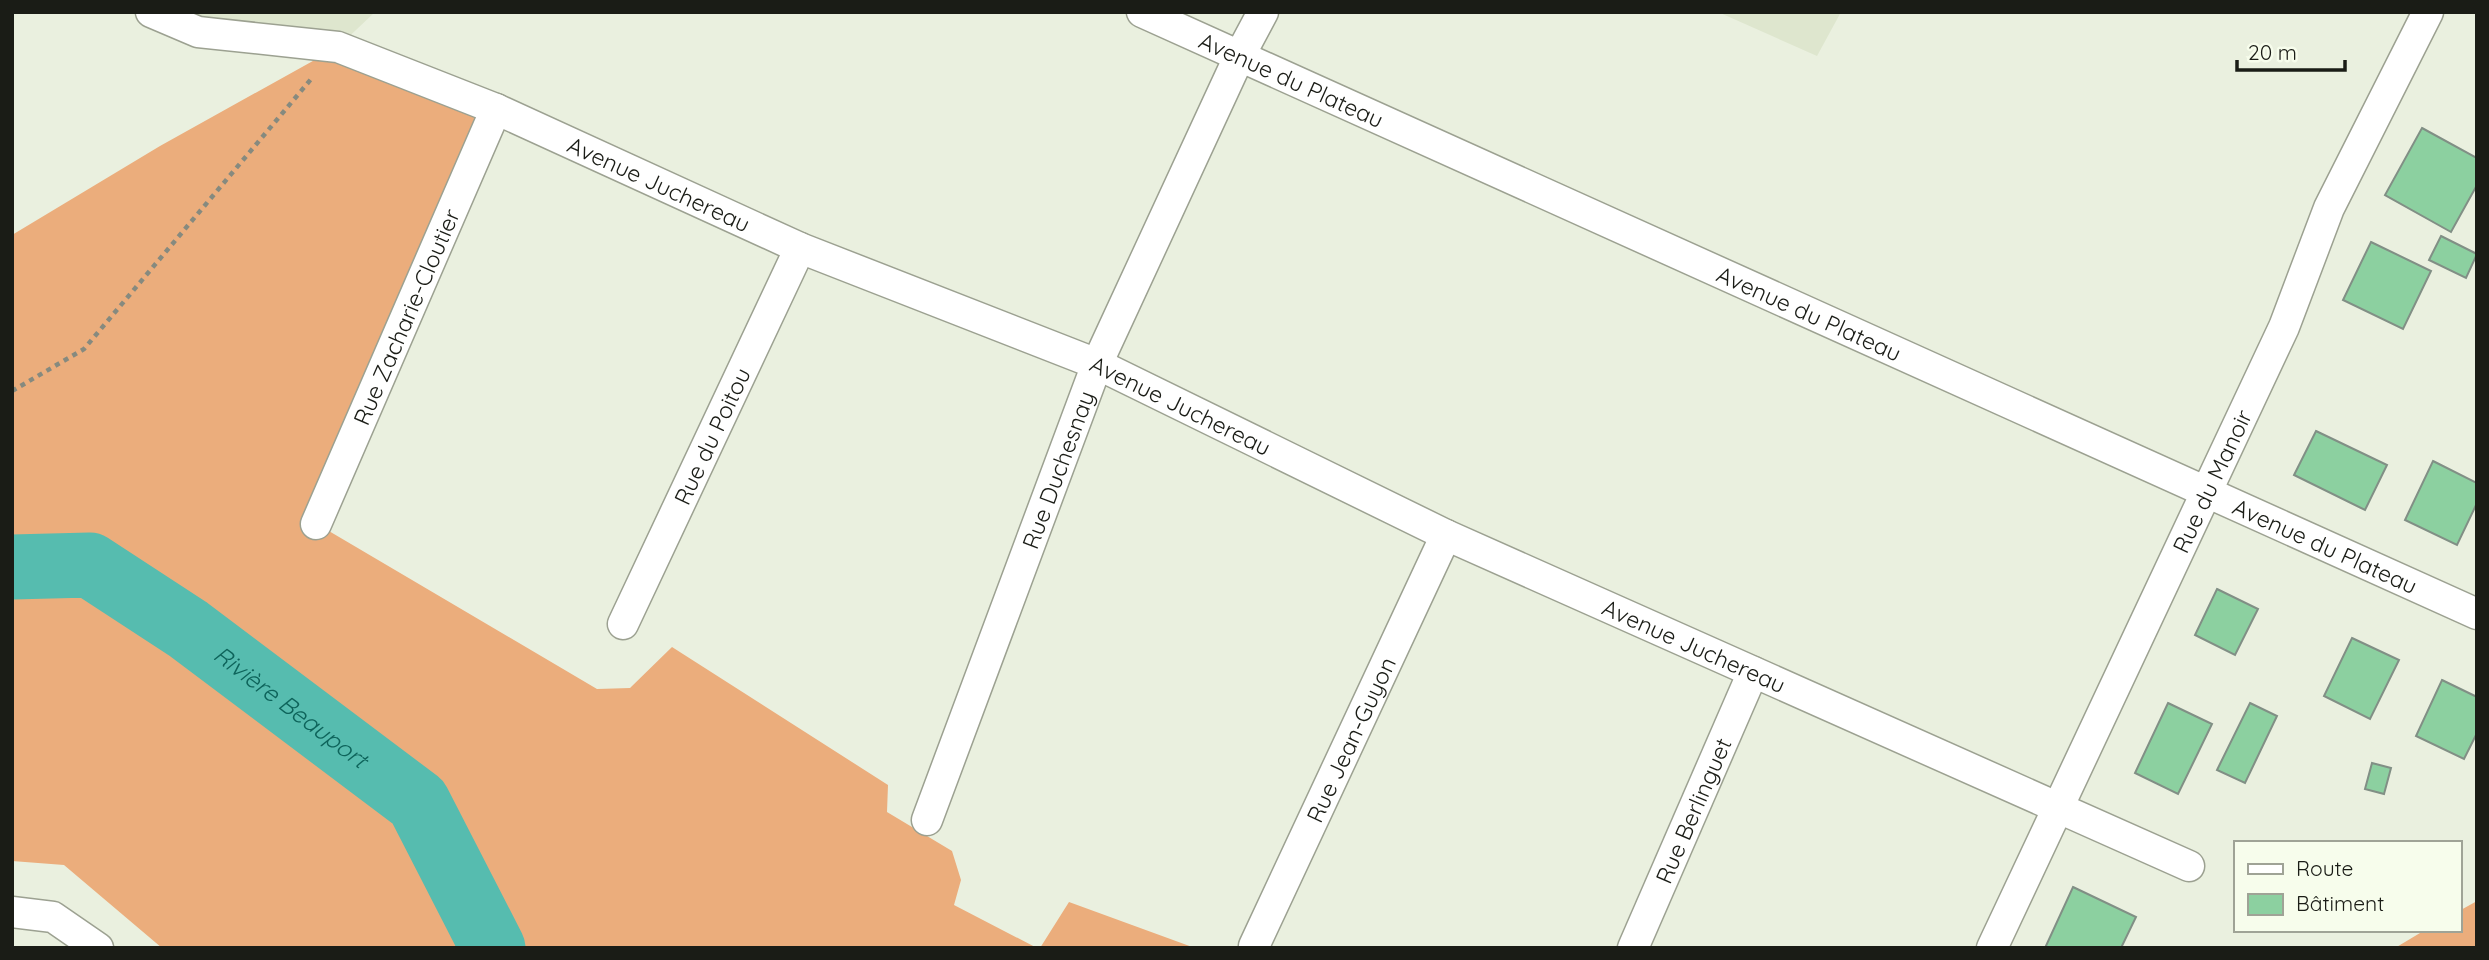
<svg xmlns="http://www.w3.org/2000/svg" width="2489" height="960" viewBox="0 0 2489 960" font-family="Quicksand,sans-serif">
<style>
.built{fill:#dee6ce}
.forest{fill:#ebad7c}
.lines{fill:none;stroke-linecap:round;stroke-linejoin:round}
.river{stroke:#56bcaf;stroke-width:65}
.building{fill:#8cd0a0;stroke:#818f85;stroke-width:2}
.minor-casing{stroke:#9ca191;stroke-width:33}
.path{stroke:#868a7f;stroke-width:4.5;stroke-dasharray:5 5;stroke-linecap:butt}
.minor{stroke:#fff;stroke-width:30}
.labels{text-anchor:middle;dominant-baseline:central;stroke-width:6;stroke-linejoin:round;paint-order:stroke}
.street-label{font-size:23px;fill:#1a1c16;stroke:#f7fdec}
.water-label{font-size:24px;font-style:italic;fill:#0e645b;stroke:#f7fdec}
</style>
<rect width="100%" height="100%" fill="#eaf0df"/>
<!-- built -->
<path class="built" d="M151,12H375L338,47Z
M1718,12H1841L1817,56Z"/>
<!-- forest -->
<path class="forest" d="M338,47L496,109L317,524L597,689L630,688L672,647L888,785L887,812L952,851L961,880L954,905L1037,948H162L64,865L12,861V235L160,146Z
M2477,901V948H2395L2425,930H2459V911Z
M1069,902L1195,948H1040Z"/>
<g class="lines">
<!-- river -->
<path class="river" id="s1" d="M12,567L90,565L188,629L418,802L493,948"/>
</g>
<!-- building -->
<path class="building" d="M2422,128L2477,158V185L2451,232L2385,195Z
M2441,236L2477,254L2466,278L2429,260Z
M2371,242L2431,271L2403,329L2343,300Z
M2316,431L2387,465L2365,510L2294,475Z
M2433,461L2477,483V503L2457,545L2405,520Z
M2217,589L2258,609L2235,655L2195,635Z
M2352,638L2399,660L2370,719L2324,696Z
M2442,680L2477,697V733L2464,759L2416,736Z
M2168,703L2212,724L2178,794L2135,773Z
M2250,703L2277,716L2245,783L2217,770Z
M2372,763L2391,768L2384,794L2365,789Z
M2073,887L2136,917L2121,948H2045Z"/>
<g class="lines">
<!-- minor casing -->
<g class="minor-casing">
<g id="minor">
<path id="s2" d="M151,12L198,32L338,47L496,109L800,248L1097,364L1446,535L2189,866"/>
<path id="s3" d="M1142,12L2477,614"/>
<path id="s4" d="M316,524L496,109"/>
<path id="s5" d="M623,624L800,248"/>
<path id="s6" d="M927,820L1097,364L1239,57L1263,12"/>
<path d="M12,912L53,917L98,948"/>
<path id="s7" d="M1254,946L1446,535"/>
<path id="s8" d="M1633,948L1753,672"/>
<path id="s9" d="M1992,948L2284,327L2329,208L2428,12"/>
</g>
</g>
<!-- path -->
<path class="path" d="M12,391L84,349L312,78"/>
<!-- minor -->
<use href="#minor" class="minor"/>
</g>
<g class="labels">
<!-- street labels -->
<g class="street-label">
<text stroke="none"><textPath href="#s3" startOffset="164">Avenue du Plateau</textPath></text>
<text stroke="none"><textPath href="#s2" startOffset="541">Avenue Juchereau</textPath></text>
<text stroke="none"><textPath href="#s3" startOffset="732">Avenue du Plateau</textPath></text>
<text stroke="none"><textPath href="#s4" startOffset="226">Rue Zacharie-Cloutier</textPath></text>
<text stroke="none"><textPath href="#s2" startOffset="1108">Avenue Juchereau</textPath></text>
<text stroke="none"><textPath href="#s5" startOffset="208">Rue du Poitou</textPath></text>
<text stroke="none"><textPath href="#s6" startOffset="374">Rue Duchesnay</textPath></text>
<text stroke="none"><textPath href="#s9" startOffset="516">Rue du Manoir</textPath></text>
<text stroke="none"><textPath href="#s3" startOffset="1298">Avenue du Plateau</textPath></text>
<text stroke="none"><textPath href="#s2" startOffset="1675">Avenue Juchereau</textPath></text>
<text stroke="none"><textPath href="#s7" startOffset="228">Rue Jean-Guyon</textPath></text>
<text stroke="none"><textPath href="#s8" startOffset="150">Rue Berlinguet</textPath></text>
</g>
<!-- water labels -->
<g class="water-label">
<text stroke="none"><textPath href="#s1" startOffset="324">Rivière Beauport</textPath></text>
</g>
</g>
<!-- border -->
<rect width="2489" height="960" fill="none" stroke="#1a1c16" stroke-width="28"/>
<!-- legend -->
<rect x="2234" y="841" width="228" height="91" fill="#f7fdec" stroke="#9fa396" stroke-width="2"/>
<rect x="2248" y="864" width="35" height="10" fill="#ffffff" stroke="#9fa396" stroke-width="2"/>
<text x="2296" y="876" font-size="21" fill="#1a1c16">Route</text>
<rect x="2248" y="894" width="35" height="21" fill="#8cd0a0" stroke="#9fa396" stroke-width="2"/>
<text x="2296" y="911" font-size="21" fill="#1a1c16">Bâtiment</text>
<!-- scale -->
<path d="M2237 60v10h108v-10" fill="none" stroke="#1a1c16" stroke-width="3.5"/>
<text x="2248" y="60" font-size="21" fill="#1a1c16" stroke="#f7fdec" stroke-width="5" paint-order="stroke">20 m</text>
</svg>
